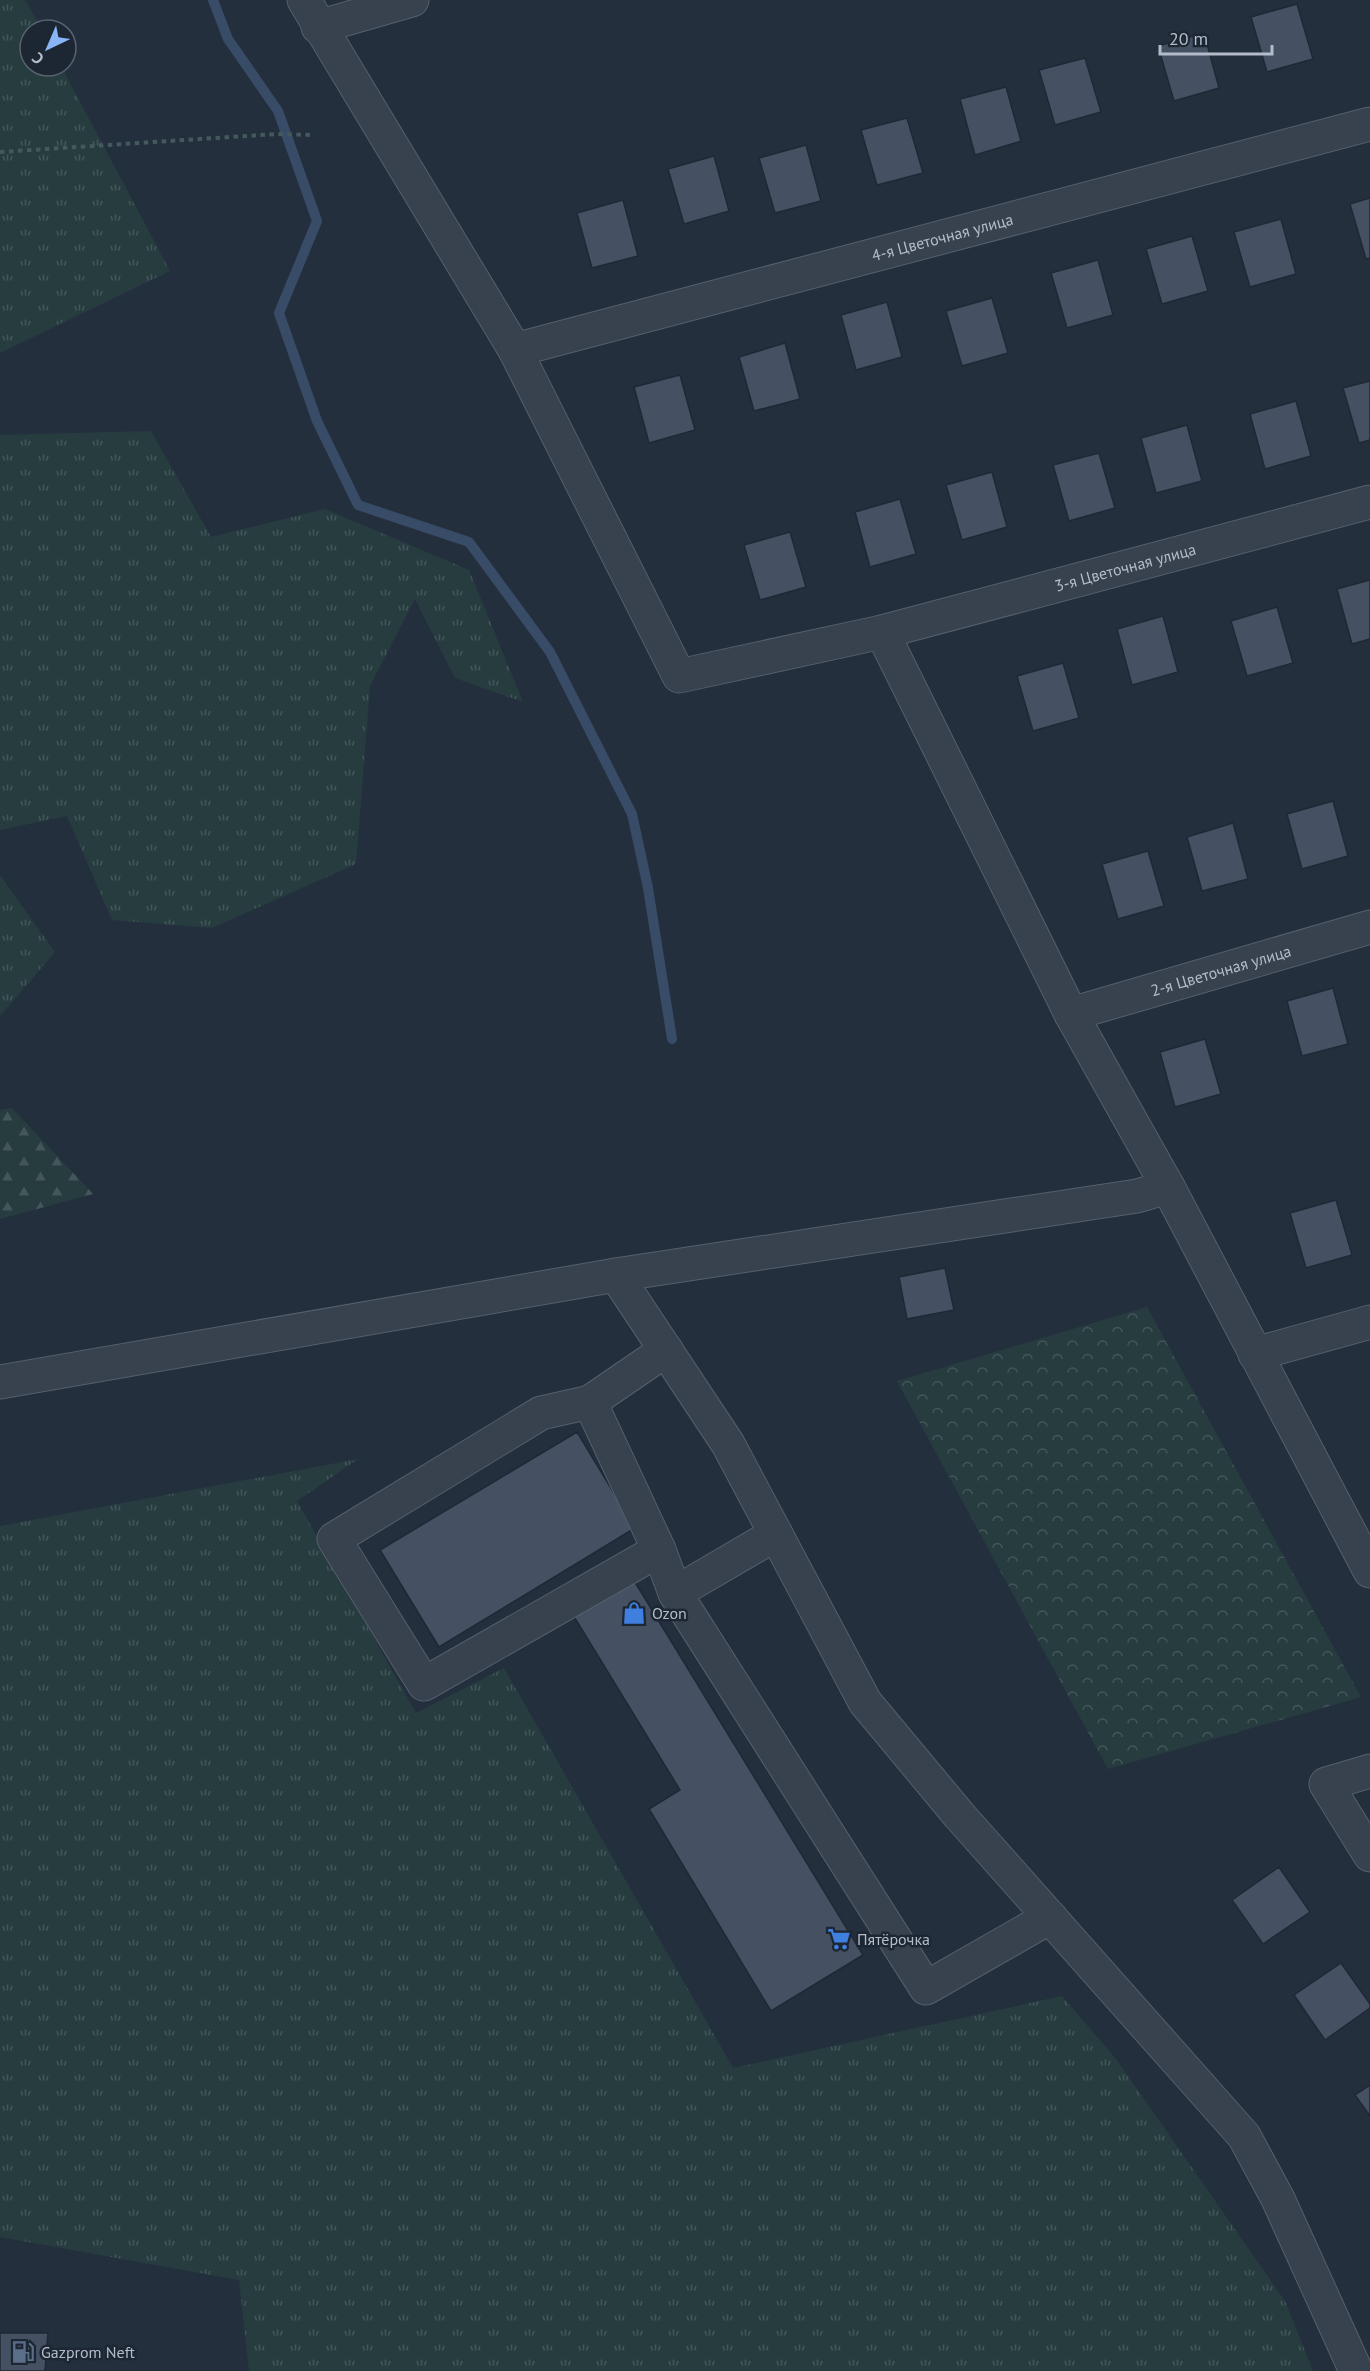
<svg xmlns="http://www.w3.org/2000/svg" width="1370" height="2371" viewBox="0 0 1370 2371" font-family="'PT Sans',sans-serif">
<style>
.grass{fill:url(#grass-tufts)}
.forest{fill:url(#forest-firs)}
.park{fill:url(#park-crowns)}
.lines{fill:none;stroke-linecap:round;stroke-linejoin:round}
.stream{stroke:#394c67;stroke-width:10}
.building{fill:#455162;stroke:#1f2835;stroke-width:1.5}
.minor-casing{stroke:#565f6c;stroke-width:35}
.path{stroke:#44595c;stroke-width:4;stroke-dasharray:4.5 4.5;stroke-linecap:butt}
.minor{stroke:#38414e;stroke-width:33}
.labels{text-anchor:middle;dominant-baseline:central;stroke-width:5;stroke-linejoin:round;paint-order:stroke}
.street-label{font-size:16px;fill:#b4bcc9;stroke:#1d2633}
.poi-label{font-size:16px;fill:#b4bcc9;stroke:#1d2633;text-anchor:start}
</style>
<defs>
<pattern id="grass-tufts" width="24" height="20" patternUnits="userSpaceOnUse" patternTransform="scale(1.5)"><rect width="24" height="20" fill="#263c3f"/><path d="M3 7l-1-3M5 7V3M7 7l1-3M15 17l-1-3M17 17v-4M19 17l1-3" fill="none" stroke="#435659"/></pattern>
<pattern id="forest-firs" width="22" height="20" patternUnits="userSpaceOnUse" patternTransform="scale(1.5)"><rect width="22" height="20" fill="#263c3f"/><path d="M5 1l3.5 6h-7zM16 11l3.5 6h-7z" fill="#435659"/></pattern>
<pattern id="park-crowns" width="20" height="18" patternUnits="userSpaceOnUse" patternTransform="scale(1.5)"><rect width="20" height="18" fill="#263c3f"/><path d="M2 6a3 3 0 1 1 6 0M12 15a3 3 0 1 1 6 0" fill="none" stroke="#435659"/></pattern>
</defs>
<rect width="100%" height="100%" fill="#242f3e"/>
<!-- grass -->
<path class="grass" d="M0,0H24L27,3L42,30H30V66H61L170,271L0,353Z
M151,431L211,537L325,509L469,570L523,702L455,678L415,599L370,686L356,864L212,928L112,920L67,816L0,830V435Z
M0,875L55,952L0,1016Z
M358,1459L297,1501L416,1713L504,1668L733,2068L1062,1996L1116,2059L1285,2301L1313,2371H249L239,2280L0,2237V1526Z"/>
<!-- forest -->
<path class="forest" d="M12,1108L93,1194L0,1219V1110Z"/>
<!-- park -->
<path class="park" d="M1147,1307L1361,1697L1108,1769L897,1381Z"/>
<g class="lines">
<!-- stream -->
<path class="stream" d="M213,0L228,39L278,111L317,221L279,313L317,421L358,505L469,542L550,652L632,814L648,888L672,1039"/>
</g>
<!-- building -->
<path class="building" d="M1297,4L1313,59L1267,72L1251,17Z
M1204,33L1219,88L1174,101L1158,46Z
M1085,58L1101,112L1055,125L1039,70Z
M1006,87L1021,141L975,155L960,99Z
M907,118L923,173L877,185L861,130Z
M806,145L821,201L775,213L759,158Z
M714,156L729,211L684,224L668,169Z
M1370,198V258L1366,259L1350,204Z
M623,200L638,256L592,268L577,213Z
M1281,219L1296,274L1250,287L1234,232Z
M1192,236L1208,291L1162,304L1146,249Z
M1098,260L1113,315L1067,328L1051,273Z
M992,298L1008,353L962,366L946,311Z
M887,302L902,357L856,370L841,315Z
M785,343L800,399L754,411L739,357Z
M680,375L695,430L649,443L634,387Z
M1370,381V440L1359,443L1343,388Z
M1296,401L1311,456L1265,469L1250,414Z
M1187,425L1202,481L1156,493L1141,438Z
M1099,453L1115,508L1069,521L1053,465Z
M992,472L1007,527L962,540L946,485Z
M900,499L916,554L870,567L855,512Z
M790,532L806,587L760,600L744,545Z
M1370,580V639L1352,644L1337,589Z
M1277,607L1293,663L1247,676L1231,621Z
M1163,616L1178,672L1132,685L1117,629Z
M1063,663L1079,718L1033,731L1017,676Z
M1333,801L1348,856L1302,869L1287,814Z
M1233,823L1248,879L1202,891L1187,837Z
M1148,851L1164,906L1118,919L1102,864Z
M1333,988L1348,1044L1302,1056L1287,1001Z
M1205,1039L1221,1094L1175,1107L1160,1052Z
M1336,1200L1352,1255L1306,1268L1290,1213Z
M945,1268L954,1310L907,1319L899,1277Z
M577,1432L635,1528L439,1647L380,1550Z
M633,1579L863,1955L771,2011L649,1809L680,1790L573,1615Z
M1279,1867L1310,1912L1263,1944L1232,1900Z
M1341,1963L1370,2004V2008L1325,2040L1294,1995Z
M1370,2085V2116L1355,2095Z
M0,2333H48L45,2371H0Z"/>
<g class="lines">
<!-- minor casing -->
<g class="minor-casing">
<g id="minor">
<path id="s1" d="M304,0L515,350L679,676L882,632L1370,502"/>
<path d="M318,27L412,0"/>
<path id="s2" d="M515,350L1370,124"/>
<path d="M882,632L1071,1014L1168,1187L1370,1571"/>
<path id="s3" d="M1071,1014L1370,927"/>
<path d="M616,1275L728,1444L865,1702L959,1815L1244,2136L1278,2199L1356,2371"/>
<path d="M666,1350L590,1402L659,1550L675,1593L926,1988L1050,1917"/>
<path d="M1255,1354L1370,1322"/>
<path d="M0,1382L616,1275L1137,1196L1168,1187"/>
<path d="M590,1402L541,1413L334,1539L424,1684L659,1550"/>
<path d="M675,1593L776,1534"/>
<path d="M1370,1771L1326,1784L1370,1855"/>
</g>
</g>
<!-- path -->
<path class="path" d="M0,152L277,134L310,135"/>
<!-- minor -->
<use href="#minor" class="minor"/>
</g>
<!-- icons -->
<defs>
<g id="shop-bare" transform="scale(1.8)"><path d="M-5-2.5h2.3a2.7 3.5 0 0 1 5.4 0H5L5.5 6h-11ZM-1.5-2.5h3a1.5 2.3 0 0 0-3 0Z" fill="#3f7fe0" stroke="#1d2633" stroke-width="2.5" paint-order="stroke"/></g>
<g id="supermarket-bare" transform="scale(1.8)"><path d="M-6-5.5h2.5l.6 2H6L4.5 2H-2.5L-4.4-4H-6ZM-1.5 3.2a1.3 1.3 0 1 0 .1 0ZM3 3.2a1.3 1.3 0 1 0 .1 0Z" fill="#3f7fe0" stroke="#1d2633" stroke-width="2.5" paint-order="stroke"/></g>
<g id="fuel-bare" transform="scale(1.8)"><path d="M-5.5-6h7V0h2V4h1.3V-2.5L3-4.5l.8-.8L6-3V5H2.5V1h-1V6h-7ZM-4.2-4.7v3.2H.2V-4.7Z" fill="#5c6f8a" stroke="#1d2633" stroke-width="2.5" paint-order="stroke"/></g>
</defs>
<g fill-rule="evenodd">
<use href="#shop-bare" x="634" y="1613"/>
<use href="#supermarket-bare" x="839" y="1939"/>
<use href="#fuel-bare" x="23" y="2352"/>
</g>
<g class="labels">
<!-- street labels -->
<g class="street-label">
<text stroke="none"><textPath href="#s2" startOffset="442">4-я Цветочная улица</textPath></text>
<text stroke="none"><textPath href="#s1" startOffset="1233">3-я Цветочная улица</textPath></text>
<text stroke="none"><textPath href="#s3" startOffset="156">2-я Цветочная улица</textPath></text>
</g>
<!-- poi labels -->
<g class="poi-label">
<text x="652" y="1613">Ozon</text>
<text x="857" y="1939">Пятёрочка</text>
<text x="41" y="2352">Gazprom Neft</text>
</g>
</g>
<!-- north arrow -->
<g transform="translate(48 48) rotate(224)"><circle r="28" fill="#1d2633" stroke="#59626f" stroke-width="1.5"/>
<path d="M0-4.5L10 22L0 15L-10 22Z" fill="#8ab4f8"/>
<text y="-9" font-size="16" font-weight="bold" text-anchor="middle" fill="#b4bcc9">С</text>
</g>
<!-- scale -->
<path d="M1160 45v9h112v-9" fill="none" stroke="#b4bcc9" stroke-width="3"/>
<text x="1169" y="45" font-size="18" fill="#b4bcc9" stroke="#1d2633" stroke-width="4.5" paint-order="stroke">20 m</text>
</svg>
